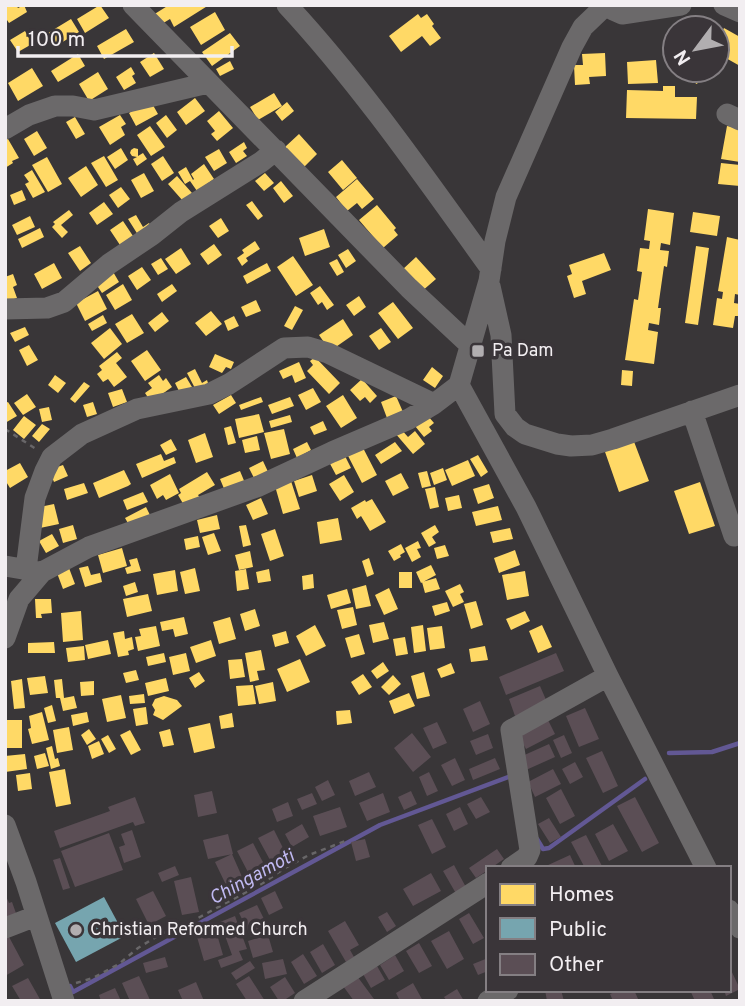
<svg xmlns="http://www.w3.org/2000/svg" width="745" height="1006" viewBox="0 0 745 1006" font-family="Overpass,sans-serif">
<style>
.homes{fill:#ffd966}
.public{fill:#76a5af}
.lines{fill:none;stroke-linecap:round;stroke-linejoin:round}
.stream{stroke:#625894;stroke-width:4.5}
.building{fill:#5b4e55}
.path{stroke:#686668;stroke-width:2.5;stroke-dasharray:5 5;stroke-linecap:butt}
.minor{stroke:#6b696a;stroke-width:21}
.poi-dot{fill:#b1aeb0;stroke:#3a3539;stroke-width:2.5}
.labels{text-anchor:middle;dominant-baseline:central;stroke-width:7;stroke-linejoin:round;paint-order:stroke}
.poi-label{font-size:18px;fill:#f2eef1;stroke:#3a3539;text-anchor:start}
.water-label{font-size:19px;font-style:italic;fill:#bfb8f0;stroke:#3a3539}
</style>
<rect width="100%" height="100%" fill="#393638"/>
<!-- homes -->
<path class="homes" d="M5,5H16L18,8L24,5L27,12L9,23L5,17Z
M100,5L109,18L85,33L77,19Z
M169,5H209L174,27L170,19L160,25L153,15Z
M215,12L225,30L201,45L190,27Z
M418,14L421,18L427,14L434,24L432,26L441,38L430,46L422,36L401,52L389,36Z
M71,19L79,32L56,46L48,33Z
M724,28L740,37V66L717,53V41Z
M126,29L134,42L104,59L97,46Z
M25,31L32,44L18,52L10,40Z
M230,33L240,46L212,66L202,52Z
M154,53L164,69L150,77L140,62Z
M605,53L606,76L589,77L590,84L575,85L574,65H583L582,54Z
M78,54L85,66L58,82L51,71Z
M656,60L658,83L628,84L627,62Z
M230,61L234,69L220,76L216,69Z
M131,67L135,74L132,76L136,83L124,90L116,77Z
M32,68L43,86L18,101L8,83Z
M677,70H704L697,84L676,73Z
M98,72L108,89L89,101L79,84Z
M663,86H675V97H697L696,119L626,118L627,90L663,91Z
M274,93L282,106L258,120L250,107Z
M195,98L205,111L186,125L177,112Z
M150,100L158,114L136,126L129,113Z
M287,102L294,111L282,121L275,112Z
M219,111L233,128L217,141L211,134L215,131L207,121Z
M120,115L126,124L121,127L125,135L110,145L99,127Z
M166,115L177,130L167,138L156,123Z
M75,117L85,134L76,139L66,122Z
M150,126L165,147L151,156L137,135Z
M727,126L740,128V162L721,159Z
M37,131L47,148L34,156L24,139Z
M299,134L317,154L304,167L285,147Z
M8,139L19,158L12,161L13,163L5,168V140Z
M244,142L247,148L243,151L247,156L236,163L229,152Z
M121,148L128,160L115,169L107,157Z
M134,148L138,149V156L143,153L147,159L137,166L133,159L137,157L132,156L130,153L131,150Z
M219,149L227,163L214,171L205,157Z
M104,156L118,180L106,187L91,163Z
M163,156L174,173L162,181L151,164Z
M47,157L62,184L48,192L32,165Z
M342,160L357,178L343,190L328,172Z
M721,163L740,165V186L718,184Z
M204,164L214,179L197,191L190,181L185,184L178,172L186,167L193,180L194,179L191,174Z
M86,166L98,185L81,197L68,178Z
M32,170L45,192L33,198L25,184L29,182L24,175Z
M144,173L154,191L141,198L131,180Z
M265,173L274,183L264,191L255,181Z
M177,176L192,193L183,201L168,184Z
M357,179L374,199L362,209L357,203L347,211L336,197Z
M281,181L293,196L284,203L273,188Z
M121,187L130,199L118,208L109,195Z
M22,190L26,200L14,205L10,195Z
M252,201L263,216L258,220L246,205Z
M104,202L113,214L97,225L89,213Z
M377,205L396,228L394,230L398,235L383,248L359,220Z
M648,209L674,213L670,245L661,243L660,250L669,251L667,267L664,266L658,308H661L659,325L649,323L648,330L658,332L654,364L625,360L634,299L638,300L642,272L637,271L640,248L649,249L650,241L644,240Z
M69,210L73,215L61,225L68,232L62,238L52,227L55,224L53,222Z
M693,212L720,216L717,236L690,232Z
M136,215L143,227L149,223L153,230L140,238L128,219Z
M30,216L35,227L17,235L12,225Z
M221,218L229,231L218,238L209,226Z
M123,221L133,236L120,245L110,230Z
M40,228L44,237L22,248L18,239Z
M324,229L330,247L305,256L299,238Z
M727,237L740,240V295L735,294L734,303L740,304V307L738,316H735L733,328L713,325L717,298L722,299L723,292L718,291Z
M255,241L260,249L246,258L248,261L242,266L237,258L244,253L242,250Z
M214,244L222,255L208,265L200,254Z
M80,246L91,263L80,271L68,253Z
M696,246L709,248L698,325L685,323Z
M181,248L191,264L176,274L165,259Z
M348,249L356,261L346,268L338,255Z
M604,253L611,270L582,281L586,294L574,298L567,276L572,274L569,265Z
M293,256L313,285L296,296L277,267Z
M416,257L436,279L421,292L402,270Z
M161,258L168,269L158,275L151,264Z
M337,259L344,272L337,276L329,263Z
M54,263L62,278L42,289L34,274Z
M267,263L271,271L247,284L243,276Z
M142,267L151,280L137,290L128,276Z
M112,270L119,282L102,293L94,281Z
M13,274L17,285L13,287L17,298L5,302V277Z
M123,284L132,300L115,310L106,295Z
M172,284L177,291L162,302L157,294Z
M320,286L334,305L327,310L322,302L318,305L310,293Z
M98,291L107,309L85,321L76,303Z
M359,296L366,307L354,316L346,305Z
M256,300L261,311L246,317L241,307Z
M393,302L413,328L398,339L378,313Z
M295,306L303,310L292,330L284,326Z
M211,311L222,324L206,336L195,323Z
M162,312L169,321L155,332L148,323Z
M132,314L144,333L127,343L115,324Z
M103,315L107,323L92,331L88,324Z
M234,316L239,326L228,331L224,321Z
M343,319L353,335L330,351L319,335Z
M25,327L29,335L15,342L10,333Z
M110,328L122,344L104,359L91,343Z
M381,328L391,342L379,350L369,336Z
M29,345L38,360L27,366L19,350Z
M147,350L161,370L145,381L131,361Z
M117,352L122,358L116,363L127,377L114,387L108,379L103,382L97,374L102,370L99,366Z
M215,354L234,362L231,369L226,367L222,373L209,367Z
M315,357L340,383L329,394L307,371L313,365L310,361Z
M299,362L306,378L295,383L292,375L283,379L279,371Z
M432,367L443,376L435,388L423,380Z
M195,369L202,383L207,380L209,386L197,392L187,373Z
M622,370L633,371L632,386L621,385Z
M55,375L66,383L58,393L48,385Z
M159,375L163,381L166,378L172,387L151,402L145,393L152,388L148,383Z
M186,377L192,387L180,393L175,383Z
M362,379L377,396L370,403L365,397L360,401L350,390Z
M84,382L90,386L75,403L70,399Z
M313,388L321,402L306,410L298,395Z
M122,389L127,402L113,407L108,393Z
M27,394L36,407L23,415L14,403Z
M231,395L236,403L219,414L213,405Z
M343,395L357,418L341,428L326,406Z
M396,396L403,412L387,418L381,402Z
M261,397L263,402L241,410L239,405Z
M290,397L294,406L272,414L268,405Z
M8,402L17,416L5,423V403Z
M93,402L97,414L87,417L83,405Z
M49,407L52,420L42,422L39,409Z
M259,414L264,432L239,438L235,419Z
M290,415L292,422L271,428L269,421Z
M24,416L36,425L24,439L13,430Z
M428,416L434,423L429,427L432,431L424,437L415,426Z
M323,421L327,430L314,435L310,427Z
M42,424L50,429L39,442L32,436Z
M231,426L236,443L228,445L224,428Z
M400,428L408,437L415,431L425,444L413,454L395,433Z
M284,429L290,454L271,459L264,433Z
M205,433L213,457L196,463L188,440Z
M257,436L260,450L245,453L242,440Z
M171,439L177,450L166,455L160,445Z
M633,439L649,481L619,492L604,449Z
M307,442L311,450L297,458L293,449Z
M360,442L377,475L362,483L345,450Z
M395,442L402,451L381,464L375,455Z
M343,452L351,468L336,475L328,460Z
M161,454L164,461L174,457L176,463L142,478L136,464Z
M478,455L488,472L481,477L470,459Z
M468,460L475,476L452,486L445,470Z
M263,461L269,474L255,480L249,468Z
M20,463L28,477L10,488L5,480V471Z
M63,465L68,476L54,482L49,470Z
M443,468L447,480L434,485L430,473Z
M124,470L131,484L128,486L99,498L93,483Z
M240,471L245,483L225,491L220,479Z
M427,471L431,486L422,488L418,473Z
M207,472L215,485L198,495L200,498L185,507L178,495L181,493L179,489Z
M401,473L409,488L393,496L385,481Z
M170,474L179,493L166,500L163,495L157,499L150,485Z
M312,475L317,491L299,497L294,481Z
M344,475L354,492L340,501L329,484Z
M291,481L300,509L283,514L275,486Z
M700,482L715,526L689,534L674,491Z
M84,483L88,493L67,500L64,489Z
M489,484L494,498L478,504L473,489Z
M435,487L439,507L430,509L425,489Z
M143,492L148,502L127,510L123,500Z
M459,495L462,508L448,511L445,498Z
M261,498L268,514L253,520L246,505Z
M372,499L386,522L370,531L361,516L357,519L351,508L365,500L366,502Z
M54,504L59,524L40,528L35,508Z
M498,506L502,520L476,526L472,512Z
M146,507L150,515L129,525L125,518Z
M217,515L220,529L200,533L197,520Z
M338,518L342,540L320,544L317,522Z
M73,525L77,539L63,543L59,529Z
M246,525L251,545L243,547L239,526Z
M435,525L439,532L432,537L436,543L429,547L421,533Z
M510,528L513,539L493,543L490,532Z
M275,529L284,556L270,561L261,534Z
M214,533L221,551L208,555L202,537Z
M52,534L59,546L46,553L39,541Z
M198,536L200,547L186,550L184,539Z
M418,541L421,548L417,549L421,557L412,562L405,548Z
M401,544L405,552L400,555L401,557L394,561L388,551Z
M445,545L449,556L437,559L434,548Z
M122,548L127,566L103,573L98,555Z
M515,550L520,565L499,573L494,558Z
M250,551L253,567L239,570L235,555Z
M137,558L141,571L127,574L125,568L131,566L129,560Z
M369,558L374,574L367,577L362,561Z
M431,565L436,575L421,583L416,572Z
M88,566L91,575L100,573L102,582L85,587L79,568Z
M69,568L75,584L63,589L57,573Z
M195,568L200,591L185,594L180,572Z
M246,569L249,589L237,591L235,571Z
M269,569L271,581L258,583L256,572Z
M175,570L178,591L157,595L153,574Z
M525,571L529,596L507,600L502,575Z
M399,572H412V588H399Z
M313,574L314,588L303,590L302,576Z
M436,578L440,589L425,593L422,582Z
M135,582L138,592L126,596L123,586Z
M460,584L464,592L460,594L464,602L453,607L445,591Z
M366,585L371,606L356,609L352,589Z
M389,588L398,609L384,615L375,595Z
M347,589L351,603L331,609L327,595Z
M148,594L152,611L127,617L123,599Z
M35,599H51L52,613L41,614L42,618H36Z
M476,601L483,625L471,629L464,604Z
M447,602L450,611L435,616L432,606Z
M353,607L357,625L342,629L337,610Z
M255,609L260,626L245,631L240,614Z
M81,611L83,640L63,642L61,613Z
M525,611L530,621L511,630L506,619Z
M184,617L188,634L175,637L173,629L162,631L160,622Z
M230,617L236,639L219,644L213,622Z
M384,622L389,639L373,643L369,625Z
M315,625L326,646L306,656L296,636Z
M423,625L426,651L414,653L411,627Z
M542,625L552,647L538,653L529,631Z
M156,626L160,646L138,651L135,637L141,636L139,629Z
M442,626L445,648L430,650L427,628Z
M124,631L125,639L132,637L134,649L128,651L129,655L118,657L113,633Z
M286,631L289,643L275,647L272,635Z
M359,634L365,654L351,658L345,638Z
M405,637L408,654L396,656L393,639Z
M108,640L111,654L88,659L85,645Z
M211,640L216,656L196,663L190,647Z
M54,642L55,653H28V643Z
M84,646L85,660L68,662L66,648Z
M485,646L488,660L471,662L469,649Z
M261,650L265,670L257,671L259,680L250,682L245,653Z
M164,653L166,662L148,666L146,657Z
M186,653L190,671L173,675L169,657Z
M242,659L245,677L230,679L228,660Z
M300,659L310,682L287,692L277,669Z
M383,662L389,671L377,679L371,671Z
M451,663L455,673L441,678L437,669Z
M136,670L139,680L126,683L123,673Z
M199,672L205,681L195,688L189,678Z
M424,672L430,696L417,699L411,676Z
M363,674L372,687L359,695L351,682Z
M393,675L401,684L389,695L381,687Z
M45,676L48,693L30,695L27,678Z
M166,678L169,691L148,696L145,683Z
M22,679L25,708L14,709L11,681Z
M62,679L64,698L74,696L77,708L63,711L60,698H56L54,680Z
M94,681V695L81,696L80,682Z
M273,682L276,701L259,704L255,686Z
M253,685L256,704L238,706L236,686Z
M409,693L415,706L394,714L389,701Z
M144,694L145,703L130,704L129,696Z
M121,695L126,718L107,722L102,699Z
M164,696L177,700L182,706L163,720L153,715L155,710L152,705L155,699Z
M52,705L56,721L48,723L44,708Z
M146,707L148,724L136,726L133,709Z
M350,710L352,723L337,725L336,711Z
M42,712L49,740L32,744L28,729L31,728L29,716Z
M87,712L89,722L73,726L71,715Z
M232,713L234,727L221,729L219,716Z
M6,720H22V748H6Z
M210,723L215,748L194,753L188,728Z
M69,727L73,750L57,753L53,730Z
M89,729L96,739L87,745L81,735Z
M170,729L174,745L163,747L159,732Z
M130,730L141,750L131,755L120,735Z
M108,735L116,749L109,753L101,739Z
M99,741L104,754L92,759L88,746Z
M52,746L55,759L58,758L60,766L51,769L46,748Z
M45,753L49,766L37,769L34,756Z
M25,754L27,769L5,772V756Z
M65,769L71,804L56,807L49,772Z
M30,773L32,789L18,791L16,775Z"/>
<!-- public -->
<path class="public" d="M104,897L125,936L76,962L55,923Z"/>
<g class="lines">
<!-- stream -->
<path class="stream" d="M669,753L712,752L740,743
M537,839L543,849L549,848L645,779
M70,986L73,992L380,825L511,776"/>
</g>
<!-- building -->
<path class="building" d="M556,653L564,671L506,695L499,677Z
M540,686L547,702L515,716L509,699Z
M480,701L490,724L473,732L463,709Z
M585,708L599,739L579,747L566,716Z
M546,716L555,734L526,749L516,731Z
M437,722L447,743L433,749L423,728Z
M412,733L431,757L413,772L394,748Z
M488,734L493,748L476,755L470,741Z
M564,735L572,753L561,758L553,740Z
M549,744L555,757L526,770L520,757Z
M602,751L618,786L603,793L586,758Z
M455,758L465,780L452,786L441,765Z
M495,758L500,769L473,780L469,769Z
M575,762L583,777L570,784L562,769Z
M553,769L561,784L535,797L528,782Z
M369,772L376,787L355,796L349,781Z
M429,772L438,791L427,796L419,777Z
M328,780L335,795L322,801L315,787Z
M561,789L575,816L560,824L546,798Z
M212,791L217,813L198,817L194,795Z
M411,791L417,804L404,810L398,797Z
M312,793L317,804L302,810L297,799Z
M383,793L390,812L367,821L359,803Z
M135,797L145,823L135,826L133,822L60,848L54,831L110,811L108,807Z
M481,797L490,812L476,819L467,804Z
M635,797L659,843L642,852L617,806Z
M288,802L293,816L277,822L272,809Z
M340,807L347,827L320,836L313,816Z
M460,807L468,824L454,831L446,814Z
M549,818L561,837L550,843L538,824Z
M432,819L446,847L432,854L418,825Z
M302,824L309,837L292,847L285,834Z
M613,824L628,851L609,861L595,834Z
M132,830L141,857L124,863L119,847L125,845L121,834Z
M274,830L285,852L270,860L258,838Z
M109,833L123,870L75,887L61,851Z
M228,834L233,854L208,859L203,840Z
M586,835L603,868H585L571,842Z
M365,839L370,857L356,861L351,842Z
M253,843L266,868L250,876L237,851Z
M497,849L504,859L491,868H488V870L476,878L469,868Z
M232,854L243,879L227,887L215,862Z
M570,855L576,868H547L546,866Z
M60,858L70,888L63,890L53,860Z
M454,865L468,891L458,897L443,871Z
M175,866L179,875L162,882L158,873Z
M431,873L441,891L413,906L403,889Z
M191,877L199,912L182,915L174,881Z
M153,891L166,916L149,925L136,899Z
M275,891L283,908L269,915L261,898Z
M5,894L9,903L12,902L17,916L5,920Z
M257,905L269,929L251,937L239,913Z
M387,912L396,926L387,932L378,917Z
M469,913L484,938L473,944L459,919Z
M235,916L247,949L239,951L243,960L221,968L218,960L232,955L220,922Z
M345,921L359,945L350,950L354,957L346,962L328,931Z
M214,924L223,955L204,961L195,930Z
M449,931L464,959L447,969L431,941Z
M8,935L24,965L5,976V937Z
M268,935L273,952L253,958L248,941Z
M419,943L432,966L419,973L406,951Z
M323,944L335,965L322,973L310,952Z
M303,954L317,976L304,984L291,962Z
M395,955L404,971L389,980L380,965Z
M165,957L168,967L146,973L143,963Z
M488,958V971L478,975L473,964Z
M283,959L287,974L265,979L262,963Z
M250,961L255,968L236,980L231,973Z
M377,966L385,980L371,988L363,974Z
M729,966L740,989L726,996L724,990H729Z
M139,976L150,1000L148,1001H130L122,983Z
M249,976L265,1001H247L236,984Z
M357,976L374,999L372,1001H354L343,986Z
M285,977L295,993L283,1001H279L270,987Z
M28,978L41,1001H21L12,986Z
M196,982L204,1001H183L178,990Z
M413,983L423,1001H400L396,993Z
M115,988L121,1001H101L99,995Z
M457,989L464,1001H447L444,997Z
M545,990H561L564,1001H547Z
M619,990H634L639,1001H613L610,994Z
M690,990H710L714,999L711,1001H695Z"/>
<g class="lines">
<!-- path -->
<path class="path" d="M5,429L36,449
M76,983L93,978L119,964L138,948L161,934L187,924L263,883L285,868L309,855L348,840"/>
<!-- minor -->
<path class="minor" d="M133,5L409,288L470,345
M287,5C362,86 426,179 491,269
M607,5L613,10L622,14L681,5
M724,5L740,12
M727,114L740,120
M5,129L29,115L55,106H73L94,110L208,83
M490,286L501,335L505,414L515,427L525,434L557,444L571,446L592,445L613,439L740,395
M5,309L47,308L64,302L109,264L152,235L181,212L261,162L276,150
M459,385L526,507L608,676L706,868
M692,411L734,536
M5,566L40,572
M26,569L35,498L45,471L52,457L82,434L137,409L209,394L229,384L284,348L308,347L328,353L434,404
M5,638L19,599L42,572L89,547L259,486L332,452L409,419L434,404L459,385L489,281L495,241L506,197L572,47L583,27L606,5
M5,825L26,882L64,1001
M511,868L527,857L530,850L511,730L608,676
M729,910L740,928
M5,928L36,916
M304,1001L488,883
M488,1001L508,990"/>
</g>
<!-- markers -->
<g class="poi-dot">
<rect x="471" y="344" width="14" height="14" rx="3.5"/>
<circle cx="76" cy="930" r="7"/>
</g>
<g class="labels">
<!-- poi labels -->
<g class="poi-label">
<text x="492" y="351">Pa Dam</text>
<text x="90" y="930">Christian Reformed Church</text>
</g>
<!-- water labels -->
<g class="water-label">
<text transform="translate(252 878) rotate(-29)">Chingamoti</text>
</g>
</g>
<!-- border -->
<rect width="745" height="1006" fill="none" stroke="#f2eef1" stroke-width="14"/>
<!-- legend -->
<rect x="486" y="866" width="245" height="126" fill="#3a3539" stroke="#847f83" stroke-width="2"/>
<rect x="500" y="884" width="35" height="21" fill="#ffd966" stroke="#847f83" stroke-width="2"/>
<text x="549" y="901" font-size="21" fill="#f2eef1">Homes</text>
<rect x="500" y="918" width="35" height="21" fill="#76a5af" stroke="#847f83" stroke-width="2"/>
<text x="549" y="936" font-size="21" fill="#f2eef1">Public</text>
<rect x="500" y="954" width="35" height="21" fill="#5b4e55" stroke="#847f83" stroke-width="2"/>
<text x="549" y="971" font-size="21" fill="#f2eef1">Other</text>
<!-- north arrow -->
<g transform="translate(696 49) rotate(238)"><circle r="33" fill="#3a3539" stroke="#847f83" stroke-width="2"/>
<path d="M0-5L12 26L0 18L-12 26Z" fill="#b1aeb0"/>
<text y="-10" font-size="19" font-weight="bold" text-anchor="middle" fill="#f2eef1">N</text>
</g>
<!-- scale -->
<path d="M18 46v10h214v-10" fill="none" stroke="#f2eef1" stroke-width="3.5"/>
<text x="28" y="46" font-size="21" fill="#f2eef1" stroke="#3a3539" stroke-width="5" paint-order="stroke">100 m</text>
</svg>
